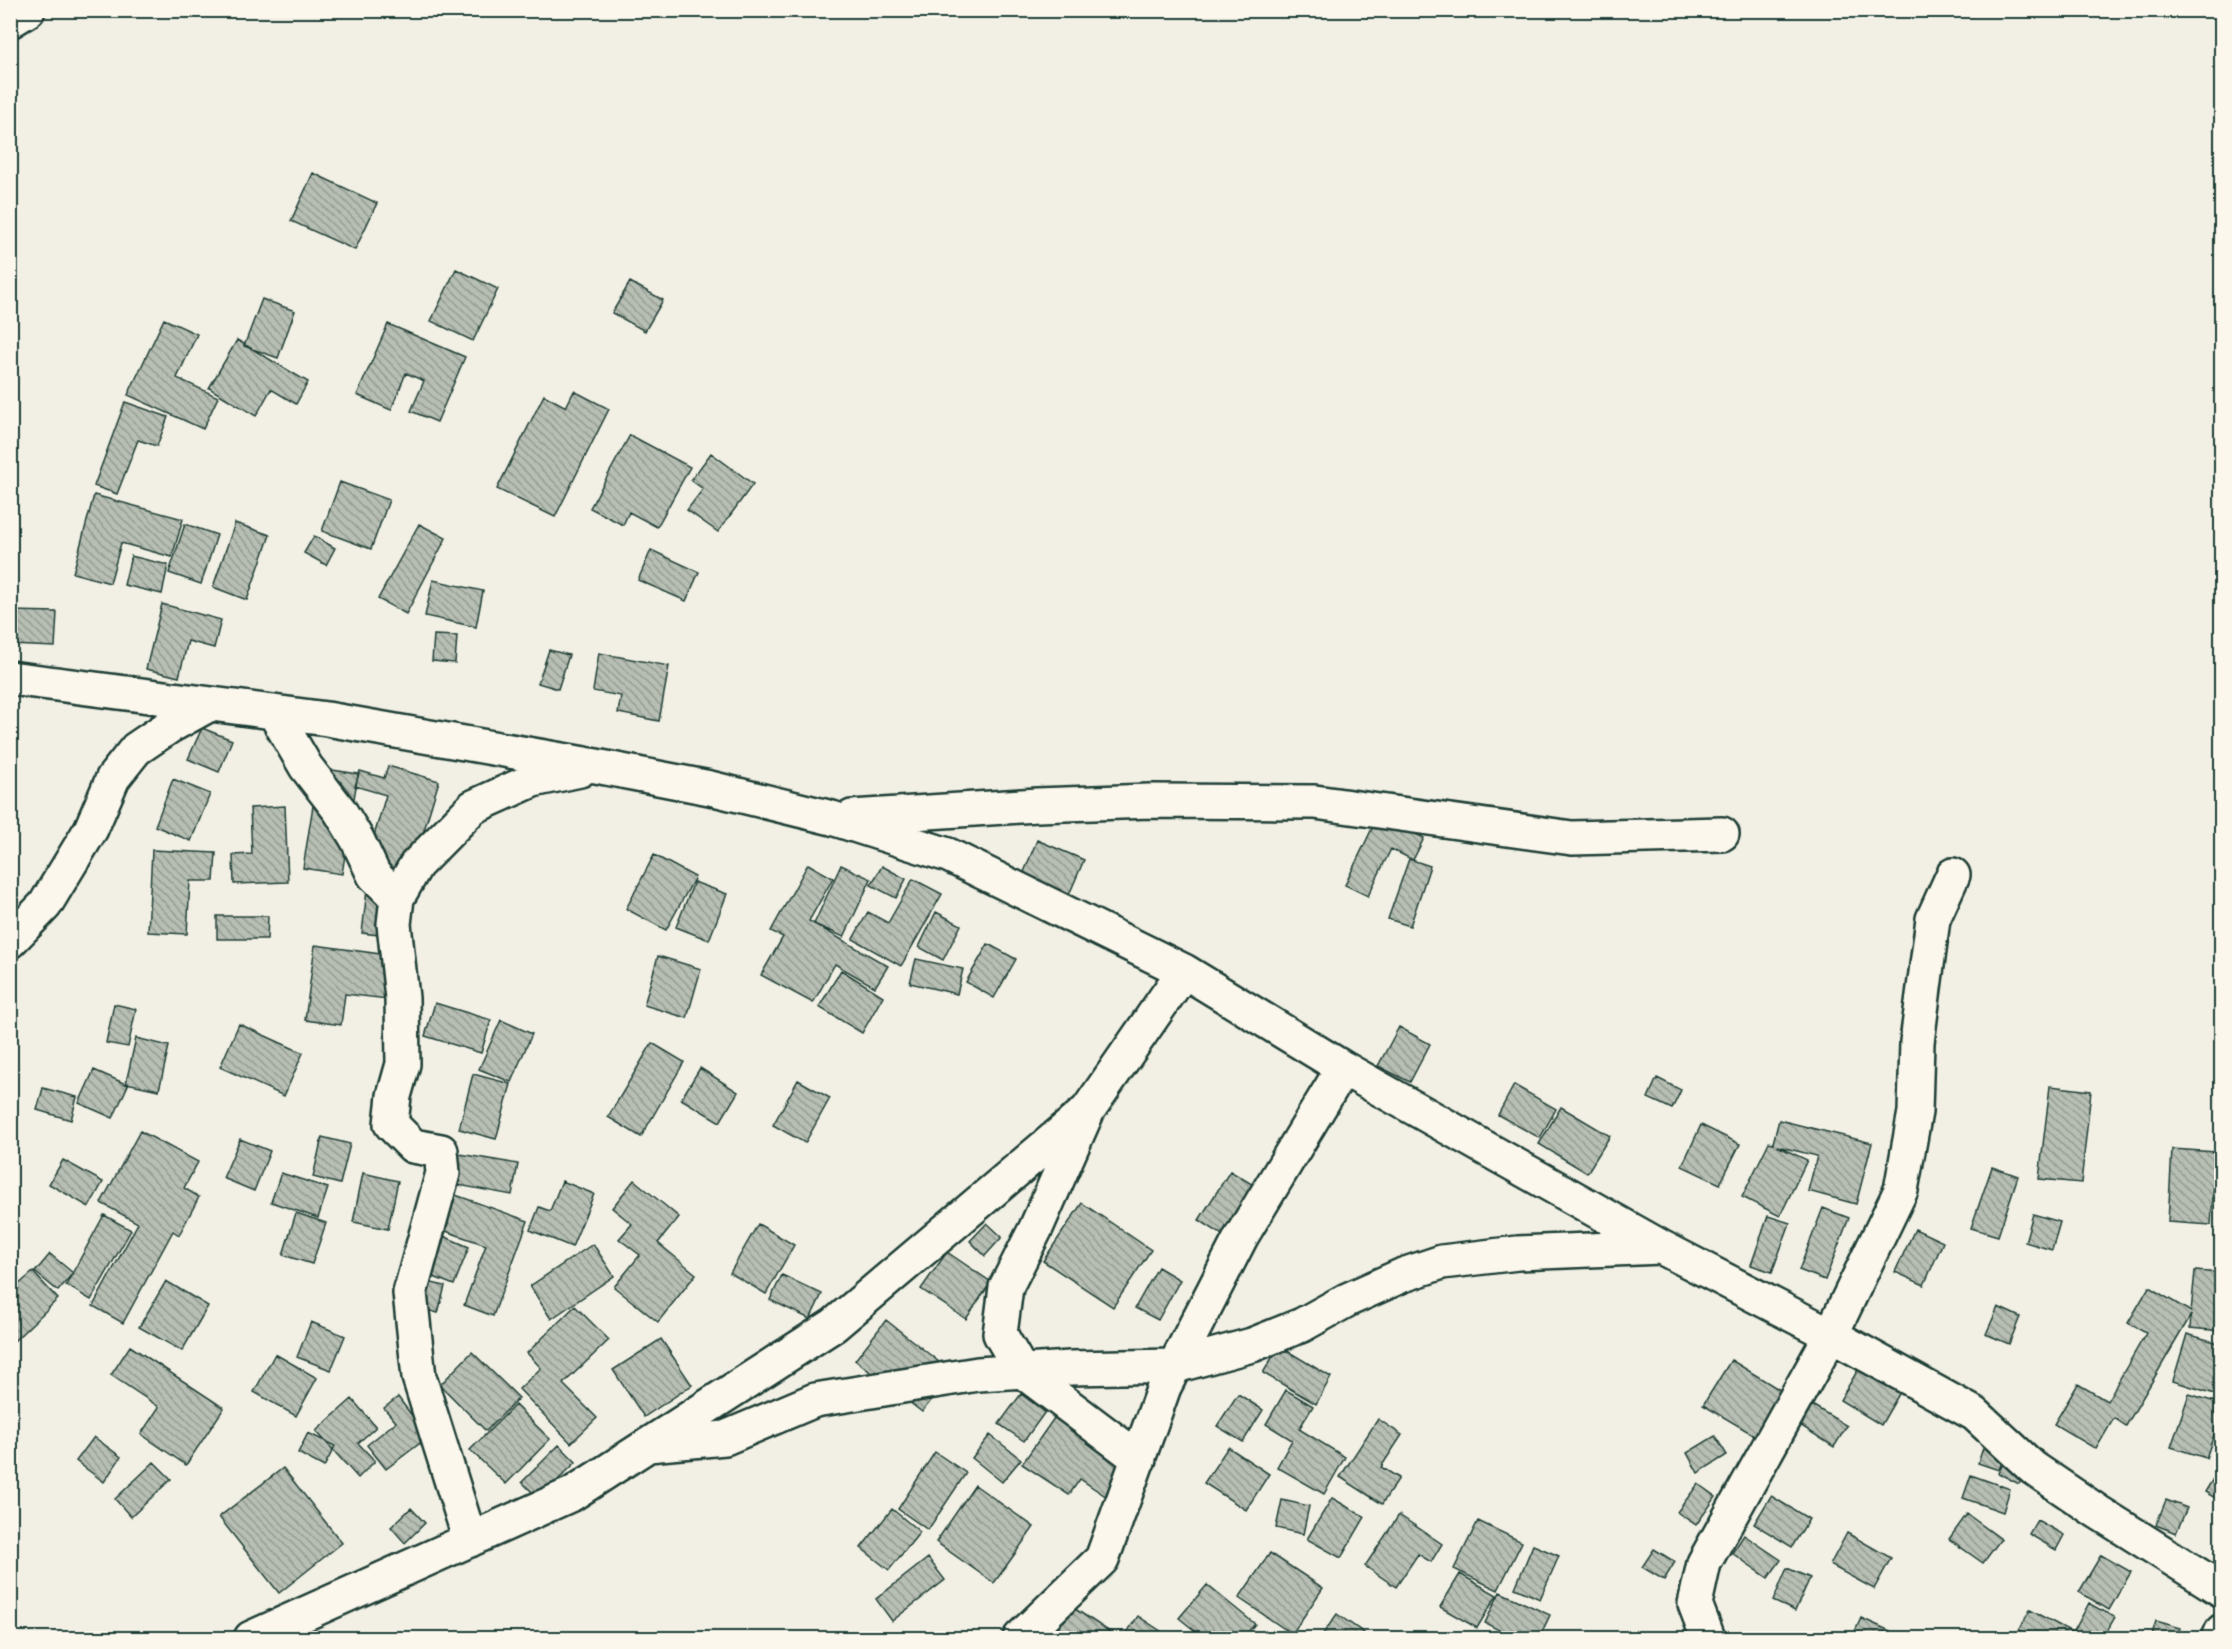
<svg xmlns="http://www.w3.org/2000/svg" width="2232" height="1649" viewBox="0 0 2232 1649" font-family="Mynerve,sans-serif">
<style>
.building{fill:url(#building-back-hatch);stroke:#1f3d34;stroke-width:1.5}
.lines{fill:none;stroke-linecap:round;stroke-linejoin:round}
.minor-casing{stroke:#1f3d34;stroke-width:38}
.minor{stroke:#fbf7ec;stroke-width:33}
</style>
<defs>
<pattern id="building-back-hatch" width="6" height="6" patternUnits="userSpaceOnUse" patternTransform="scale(1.5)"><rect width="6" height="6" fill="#b7beb3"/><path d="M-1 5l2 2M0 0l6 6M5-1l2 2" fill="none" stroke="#949c92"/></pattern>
</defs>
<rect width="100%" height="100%" fill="#f2f0e5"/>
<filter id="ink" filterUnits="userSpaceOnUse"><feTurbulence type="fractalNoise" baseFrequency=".0167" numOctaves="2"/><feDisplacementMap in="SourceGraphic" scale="12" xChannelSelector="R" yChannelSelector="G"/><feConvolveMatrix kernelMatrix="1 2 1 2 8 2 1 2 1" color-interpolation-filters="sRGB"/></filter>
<g filter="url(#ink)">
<!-- building -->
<path class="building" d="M313,173L377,203L355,250L291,221Z
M456,269L498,289L473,341L431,321Z
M630,282L663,300L645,331L612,313Z
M262,299L295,311L278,358L244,346Z
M164,319L197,334L177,378L218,397L203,429L128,395Z
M388,324L465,357L437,422L411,411L424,381L406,373L391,410L357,395Z
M237,340L308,382L296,404L271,389L256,416L209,388Z
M574,391L609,409L555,517L497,489L544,395L566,407Z
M125,402L168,417L157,446L138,440L117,494L94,486Z
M630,435L690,467L657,527L629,512L623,525L590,508Z
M711,453L753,484L718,532L687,510L703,489L691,480Z
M340,482L389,500L371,549L322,531Z
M94,495L183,519L172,557L121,543L110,583L73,573Z
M235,523L270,535L247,600L213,587Z
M185,524L217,535L201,584L169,573Z
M419,524L446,538L406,614L378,599Z
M314,536L335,548L326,565L304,553Z
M651,550L699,572L686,601L638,580Z
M131,556L168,565L162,594L124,585Z
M433,580L483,591L476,627L425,616Z
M162,604L221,620L214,648L188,641L179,677L146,669Z
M10,611L57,612L55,647L10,645Z
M434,635L457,636L455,663L432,661Z
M549,650L569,655L558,689L538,683Z
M599,653L669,666L659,721L618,713L621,696L593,691Z
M202,728L232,740L219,772L188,759Z
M388,766L439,781L410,876L366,863L386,795L355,786L360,771L384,778Z
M319,768L358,774L342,874L303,868Z
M173,779L210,794L191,841L155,826Z
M285,806L288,882L234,884L233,855L252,854L250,808Z
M1378,816L1424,838L1413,860L1391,849L1368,896L1345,885Z
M1037,840L1084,860L1068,897L1022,877Z
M152,850L216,853L214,881H190L187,934L148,932Z
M654,855L695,877L666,930L626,909Z
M1409,859L1430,866L1410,926L1388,919Z
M808,864L833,878L809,921L888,966L875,987L835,964L813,1003L761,975L783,937L771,931Z
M841,865L871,879L844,937L814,924Z
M882,866L906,879L896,898L871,885Z
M369,873L405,938L362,933Z
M913,879L942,894L901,966L853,939L868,912L888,923Z
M694,882L727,894L709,940L676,927Z
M936,912L961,925L943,960L919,947Z
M217,916H268L267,939H217Z
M988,944L1016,959L994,998L966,982Z
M315,945L402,957L396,1000L345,994L341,1025L305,1020Z
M658,956L701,969L687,1018L644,1005Z
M916,959L963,969L957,994L910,983Z
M841,970L883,996L862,1033L819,1007Z
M435,1003L491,1020L481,1053L425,1036Z
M114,1004L136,1009L128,1047L106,1043Z
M501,1020L532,1034L511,1082L479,1069Z
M239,1024L303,1053L284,1096L220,1067Z
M1399,1027L1430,1044L1410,1082L1378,1066Z
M136,1038L169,1046L159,1090L126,1083Z
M652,1043L684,1062L641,1137L608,1117Z
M700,1068L738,1092L720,1122L681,1099Z
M94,1070L128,1085L113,1118L79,1103Z
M473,1074L511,1084L496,1139L459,1129Z
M1657,1078L1681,1090L1672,1109L1648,1098Z
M798,1080L830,1098L805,1143L773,1125Z
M1514,1085L1556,1109L1540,1138L1498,1115Z
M2050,1086L2091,1091L2081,1183L2039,1179Z
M43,1088L77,1097L71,1120L37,1110Z
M1561,1107L1610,1136L1587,1173L1539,1144Z
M1779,1120L1872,1143L1856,1204L1808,1191L1817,1156L1777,1146L1807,1160L1780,1216L1742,1197L1769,1142L1773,1143Z
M1701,1125L1740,1144L1720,1184L1682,1166Z
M140,1131L198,1162L184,1188L199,1197L179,1235L173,1231L123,1323L93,1306L138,1223L101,1203Z
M322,1137L350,1144L340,1184L313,1177Z
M240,1139L270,1151L254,1191L223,1178Z
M2172,1149L2216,1152L2211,1225L2168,1222Z
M448,1152L518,1164L512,1195L442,1182Z
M63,1160L103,1182L89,1207L49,1184Z
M1992,1167L2018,1176L1998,1236L1971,1228Z
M1230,1171L1255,1186L1224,1236L1199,1220Z
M281,1173L328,1188L318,1218L271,1202Z
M363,1173L398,1181L388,1229L353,1222Z
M634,1180L679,1217L658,1243L696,1274L658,1322L614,1287L640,1255L619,1239L632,1224L612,1208Z
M562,1181L594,1194L572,1247L530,1230L539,1207L550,1211Z
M450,1193L528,1221L493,1316L464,1305L486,1245L437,1228Z
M1082,1203L1151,1250L1113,1307L1043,1261Z
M1823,1208L1849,1218L1825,1280L1799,1270Z
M296,1213L326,1223L312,1264L283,1255Z
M2033,1214L2060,1222L2052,1250L2025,1242Z
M104,1215L131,1230L91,1300L66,1285Z
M1768,1216L1790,1223L1772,1272L1751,1265Z
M987,1223L1002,1237L985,1256L970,1241Z
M758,1224L794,1245L766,1294L730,1273Z
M427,1229L469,1247L454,1285L411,1268Z
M1915,1229L1943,1242L1924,1285L1895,1272Z
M593,1244L614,1276L551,1319L530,1286Z
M947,1252L991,1282L966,1319L921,1289Z
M50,1254L73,1273L58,1291L35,1272Z
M1158,1267L1180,1280L1158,1320L1135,1308Z
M2195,1271L2222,1273L2221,1331L2190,1328L2191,1315L2126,1426L2114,1418L2096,1449L2054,1424L2078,1384L2107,1401L2146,1333L2128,1323L2149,1287L2191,1312Z
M33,1272L58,1299L13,1342L10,1339V1292Z
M782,1275L822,1294L810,1319L770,1300Z
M166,1281L208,1306L182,1351L139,1327Z
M423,1281L445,1286L438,1313L417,1307Z
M575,1306L609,1340L563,1384L597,1418L571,1443L519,1389L541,1368L527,1353Z
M1998,1307L2020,1317L2009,1344L1986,1334Z
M886,1320L953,1373L922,1412L855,1360Z
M311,1322L345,1336L331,1370L297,1357Z
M2187,1334L2222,1344V1382L2218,1395L2173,1381Z
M661,1339L692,1385L644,1417L613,1370Z
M130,1346L224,1408L186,1465L141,1434L159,1407L111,1375Z
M1279,1346L1331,1377L1316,1404L1263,1373Z
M472,1352L519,1398L486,1431L440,1385Z
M275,1354L317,1378L296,1416L254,1392Z
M1731,1360L1785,1393L1759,1438L1703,1405Z
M1862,1363L1903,1387L1881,1425L1840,1400Z
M1286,1390L1313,1406L1299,1429L1345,1457L1324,1494L1277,1467L1292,1440L1266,1424Z
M1021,1394L1045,1412L1024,1441L999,1424Z
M1238,1394L1263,1410L1243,1442L1217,1426Z
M2189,1394L2222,1404V1412L2206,1458L2171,1447Z
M398,1397L428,1437L386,1469L367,1445L396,1422L384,1408Z
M352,1399L376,1427L358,1443L375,1461L358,1478L316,1431Z
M515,1405L550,1439L506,1484L470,1450Z
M1812,1405L1847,1426L1834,1447L1800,1425Z
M1054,1418L1136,1474L1116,1503L1080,1479L1069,1495L1022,1464Z
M1378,1419L1402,1435L1381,1467L1399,1478L1382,1504L1340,1477Z
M308,1433L335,1446L324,1467L298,1453Z
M990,1435L1021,1459L1002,1482L972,1458Z
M1715,1436L1727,1455L1698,1473L1687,1453Z
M1987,1436L2008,1444L1999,1470L1978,1463Z
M94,1437L121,1457L104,1482L76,1461Z
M559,1445L576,1462L539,1499L522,1482Z
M2014,1445L2034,1456L2019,1484L1998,1473Z
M1228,1447L1269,1474L1246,1510L1204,1483Z
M935,1452L966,1473L928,1530L898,1509Z
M154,1462L171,1479L131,1517L115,1499Z
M2222,1464V1502L2205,1492Z
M283,1468L342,1543L279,1593L219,1517Z
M1971,1475L2010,1489L2003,1512L1963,1498Z
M1698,1484L1716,1497L1696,1525L1677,1512Z
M975,1485L1034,1527L994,1583L936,1542Z
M1771,1496L1809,1519L1792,1547L1754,1524Z
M1332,1498L1365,1517L1341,1558L1307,1539Z
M1282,1500L1309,1506L1303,1534L1276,1528Z
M2166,1500L2187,1508L2176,1533L2156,1525Z
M411,1508L425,1523L405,1543L391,1527Z
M892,1509L920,1532L889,1570L861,1548Z
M1967,1514L2001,1539L1983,1563L1949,1539Z
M1399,1515L1442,1544L1431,1562L1418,1554L1396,1587L1365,1566Z
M2037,1520L2064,1535L2056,1550L2029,1534Z
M1478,1521L1522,1542L1498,1590L1454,1569Z
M1847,1533L1891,1558L1874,1589L1830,1565Z
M1744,1535L1781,1560L1768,1578L1732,1553Z
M1533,1545L1559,1556L1540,1599L1515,1588Z
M1654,1549L1675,1562L1664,1580L1642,1567Z
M1270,1553L1323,1588L1292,1634L1239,1598Z
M2101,1555L2131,1572L2109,1610L2079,1592Z
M928,1558L945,1580L892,1621L876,1599Z
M1787,1568L1810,1578L1795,1611L1773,1601Z
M1460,1574L1497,1595L1477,1628L1440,1607Z
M1207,1585L1255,1624L1243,1638H1204L1179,1618Z
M1500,1592L1550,1615L1539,1638H1503L1505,1633L1485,1623Z
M2089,1603L2115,1617L2103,1638H2073L2071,1637Z
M1072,1607L1119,1638H1051Z
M2030,1610L2072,1632L2069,1638H2034L2019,1630Z
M1337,1614L1364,1633L1360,1638H1320Z
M1138,1616L1162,1632L1157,1638H1123Z
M1861,1618L1890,1631L1887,1638H1852Z
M2156,1621L2181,1628L2178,1638H2151Z
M1762,1630L1783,1638H1759Z"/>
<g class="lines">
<!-- minor casing -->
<g class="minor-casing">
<path id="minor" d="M10,21L28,10
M10,678L327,719L596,766L710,788L832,818L948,855L1184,971L1343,1068L1661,1247L1831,1335L1975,1414L2033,1468L2098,1512L2222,1590
M274,712L306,767L340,811L357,839L374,875L397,898
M852,817L1037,805L1150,801L1315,802L1572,838L1722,834
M10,941L45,905L91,829L113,778L136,749L170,726L210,704
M648,1445L725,1438L815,1400L978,1374L1070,1368L1175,1366L1252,1345L1302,1325L1347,1300L1403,1275L1442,1262L1518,1253L1661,1247
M1139,1459L1021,1370L1000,1334L1006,1287L1036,1228L1088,1110L1184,971
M470,1540L419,1377L410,1293L443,1173L441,1151L413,1146L391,1124L394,1096L403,1064L402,998L394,924L397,898L416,865L473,807L533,780L580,770
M251,1638L572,1494L834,1325L1088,1110
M1020,1638L1102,1559L1164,1387L1241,1237L1343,1068
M1708,1638L1695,1604L1704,1563L1831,1335L1901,1190L1915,1112L1917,1042L1933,919L1953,875
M2219,1638L2222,1631"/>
</g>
<!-- minor -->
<use href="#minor" class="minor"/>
</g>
</g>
<!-- margin -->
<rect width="2232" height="1649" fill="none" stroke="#fbf7ec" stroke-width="36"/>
<rect x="18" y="18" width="2196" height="1613" fill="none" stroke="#1f3d34" stroke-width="2" filter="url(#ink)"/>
</svg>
